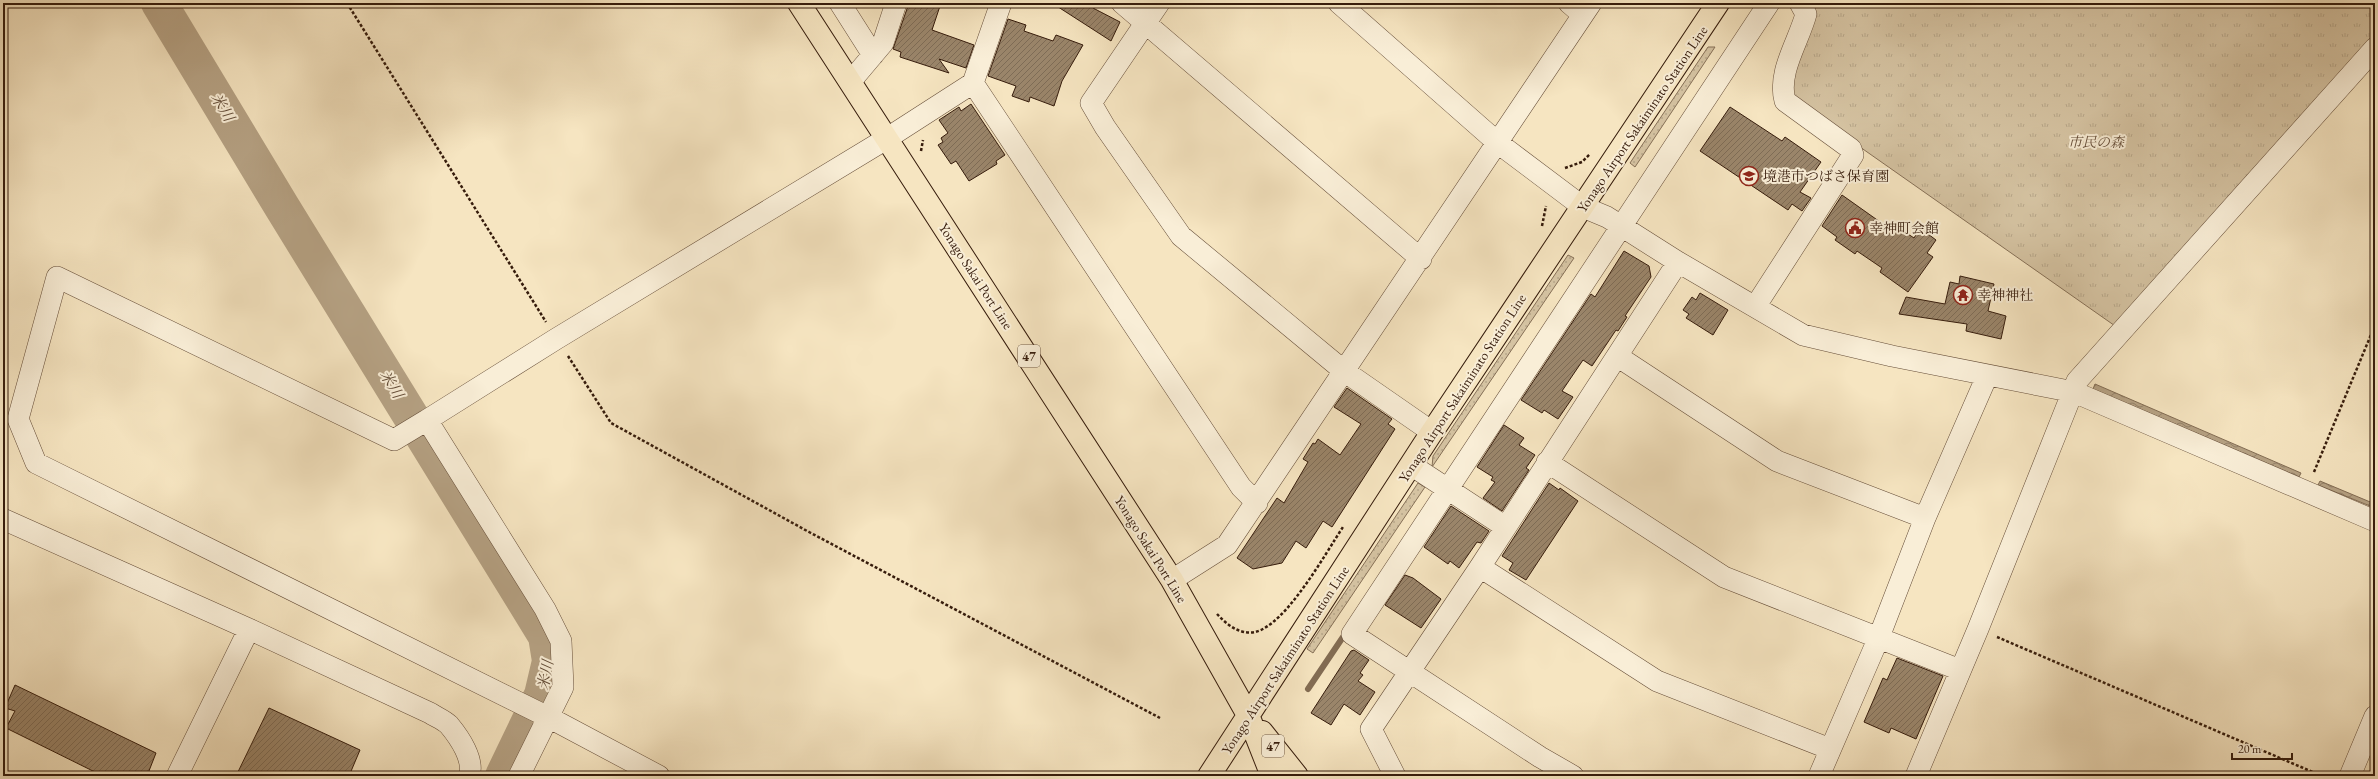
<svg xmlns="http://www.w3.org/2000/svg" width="2378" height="779" viewBox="0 0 2378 779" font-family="'EB Garamond','Noto Serif JP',serif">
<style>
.grass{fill:url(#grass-dots);stroke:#867057}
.park{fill:url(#park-tufts);stroke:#867057}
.water{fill:url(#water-waves);stroke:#826c53}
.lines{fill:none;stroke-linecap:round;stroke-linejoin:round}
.stream{stroke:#826c53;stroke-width:6}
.river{stroke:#b5a183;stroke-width:36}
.building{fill:url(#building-hatch);stroke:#361c0c}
.minor-casing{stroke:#664e39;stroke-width:22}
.major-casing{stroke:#361c0c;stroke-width:24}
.path{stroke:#361c0c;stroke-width:2.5;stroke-dasharray:3 2;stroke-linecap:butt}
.minor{stroke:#f9eed7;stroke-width:21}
.major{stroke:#f6e5c1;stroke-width:22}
.labels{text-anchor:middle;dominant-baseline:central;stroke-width:4;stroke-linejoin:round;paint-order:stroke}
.shield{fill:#f9eed7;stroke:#705b49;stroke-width:1}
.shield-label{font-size:13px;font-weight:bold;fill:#361c0c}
.street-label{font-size:14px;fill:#361c0c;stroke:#f9eed7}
.park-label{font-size:14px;font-style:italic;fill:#664e39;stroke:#f9eed7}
.poi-label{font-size:14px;fill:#361c0c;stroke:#f9eed7;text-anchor:start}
.water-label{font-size:15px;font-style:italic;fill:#624b36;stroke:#f9eed7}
</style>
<defs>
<pattern id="grass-dots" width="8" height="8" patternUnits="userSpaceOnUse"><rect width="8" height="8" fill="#d5c3a2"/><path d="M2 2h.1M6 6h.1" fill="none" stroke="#b7a78a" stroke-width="1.8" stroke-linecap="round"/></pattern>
<pattern id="park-tufts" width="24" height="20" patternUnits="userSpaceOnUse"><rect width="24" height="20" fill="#d5c3a2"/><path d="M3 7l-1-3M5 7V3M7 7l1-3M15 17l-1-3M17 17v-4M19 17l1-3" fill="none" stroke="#b7a78a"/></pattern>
<pattern id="water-waves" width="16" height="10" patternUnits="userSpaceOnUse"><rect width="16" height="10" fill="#b5a183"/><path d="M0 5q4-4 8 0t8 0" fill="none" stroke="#94826a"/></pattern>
<pattern id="building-hatch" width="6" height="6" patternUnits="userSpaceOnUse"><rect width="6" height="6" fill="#9a856a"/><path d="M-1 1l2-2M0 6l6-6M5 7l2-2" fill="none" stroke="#7e6c56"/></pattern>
</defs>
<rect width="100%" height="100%" fill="#f6e5c1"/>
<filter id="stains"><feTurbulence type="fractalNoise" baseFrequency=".005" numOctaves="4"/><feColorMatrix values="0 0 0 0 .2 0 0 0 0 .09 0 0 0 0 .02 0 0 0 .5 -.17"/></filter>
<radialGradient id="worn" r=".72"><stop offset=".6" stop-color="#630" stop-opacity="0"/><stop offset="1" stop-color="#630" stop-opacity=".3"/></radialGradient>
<!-- grass -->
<path class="grass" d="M1708,47H1715L1635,167L1630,163Z
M1568,255L1574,258L1432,467L1433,456Z
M1418,483L1425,487L1313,653L1307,649Z"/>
<!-- park -->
<path class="park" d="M1808,3H2375V38L2118,328L1793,100L1790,74Z"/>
<!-- water -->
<path class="water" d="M2095,384L2301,473L2299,477L2093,389Z
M2320,481L2375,504V508L2318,485Z"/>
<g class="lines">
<!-- stream -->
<path class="stream" d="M1308,689L1347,631"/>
<!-- river -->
<path class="river" d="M159,3L282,207L546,636L550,661L542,695L503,776"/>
</g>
<!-- building -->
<path class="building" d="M909,3H941L932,30L974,45L966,68L939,59L949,73L900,57L901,52L893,49Z
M1052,3H1095L1093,8L1120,22L1111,41Z
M1008,19L1026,25L1024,31L1053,41L1056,35L1083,45L1062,81L1054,106L1030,97L1029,102L1012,96L1016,86L988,76Z
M971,104L1005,155L996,161L997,164L969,181L956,161L951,164L938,145L943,142L941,138L948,133L939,120L959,107L961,111Z
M1730,107L1782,141L1785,137L1821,162L1800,192L1811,198L1802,211L1792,204L1788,210L1700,151Z
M1842,195L1890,229L1893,224L1914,238L1920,228L1936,240L1927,253L1933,257L1908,292L1880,272L1882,268L1857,251L1855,254L1835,240L1837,237L1822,226Z
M1624,251L1649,266L1651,277L1625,316L1627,317L1618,331L1616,330L1592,366L1583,360L1562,391L1573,397L1558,419L1544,410L1542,413L1521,400L1591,294L1595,297Z
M1960,276L1994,284L1988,311L2006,316L2001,339L1966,331L1967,324L1899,314L1906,297L1945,304L1950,282L1959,284Z
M1700,293L1728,310L1713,335L1686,318L1689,314L1683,310L1692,297L1696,300Z
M1347,388L1392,419L1388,424L1395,429L1332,527L1323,521L1306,548L1296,541L1282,563L1253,569L1237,558L1277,498L1284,503L1308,462L1303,459L1313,443L1315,444L1318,439L1340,455L1361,424L1334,407Z
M1504,425L1524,438L1519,445L1535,455L1526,468L1529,470L1502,511L1483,498L1495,482L1491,480L1493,477L1477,467Z
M1549,483L1559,490L1560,488L1578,501L1526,580L1509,570L1513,563L1502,556Z
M1451,506L1489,531L1481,543L1477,542L1459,568L1450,561L1448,564L1424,547Z
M1405,575L1413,578L1441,599L1421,628L1385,605Z
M1354,650L1369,660L1360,673L1363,675L1358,681L1375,692L1360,715L1344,704L1331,725L1311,713L1351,651Z
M1897,658L1943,676L1916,739L1891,728L1889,733L1864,722L1883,678L1887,680Z
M15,685L156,753L147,776H103L6,728L15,711L5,708Z
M269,708L360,750L349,776H236Z"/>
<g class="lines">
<!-- minor casing -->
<g class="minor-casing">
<path id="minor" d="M840,3L873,55
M1122,3L1421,259
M1159,3L1091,103L1105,127L1181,236L1344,371L1432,432
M1339,3L1498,143L1583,207L1607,217L1678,262L1803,335L1892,356L2074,392L2375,521
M1569,3L1583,15
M851,81L883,43L896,3
M973,83L1241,487L1257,503
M1755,307L1853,155L1851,149L1785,101C1777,72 1799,41 1806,14L1800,3
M1617,356L1777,461L1925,518
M427,420L394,440L57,277L18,419L36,463L550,718L659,776
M1547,462L1724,577L1960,670
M1411,465L1504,526
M3,519L249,629L177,776
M1480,567L1657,681L1830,749
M1172,580L1227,545L1591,3
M249,629L430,713C436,717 444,720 449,725C459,737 475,760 469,776
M519,776L563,687L561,641L545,609L427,420L556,339L886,139L973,83L1001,3
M1395,776L1371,729L1480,567L1678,262
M1573,776L1540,757L1352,634L1769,3
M1819,776L1879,637L1925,518L1987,376
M1916,776L1978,629L2077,381L2375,48
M2350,776L2375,716"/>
</g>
<!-- major casing -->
<g class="major-casing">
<path id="major" d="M799,3L1172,580L1248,715L1272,776
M1262,732L1297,776
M1209,776L1432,432L1718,3"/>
</g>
<!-- path -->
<path class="path" d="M347,3L546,322
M921,151L923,140
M1565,168L1582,162L1590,154
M1542,226L1546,206
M568,356L611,423L809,532L1160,718
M2314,472L2375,325
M1217,614C1227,625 1240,635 1255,632C1286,625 1325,554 1343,527
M1997,637L2322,776"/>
<!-- minor -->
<use href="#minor" class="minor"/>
<!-- major -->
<use href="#major" class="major"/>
</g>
<!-- icons -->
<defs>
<g id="school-ring" transform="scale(1)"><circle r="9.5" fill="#f9eed7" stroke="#8f2418" stroke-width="1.5"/><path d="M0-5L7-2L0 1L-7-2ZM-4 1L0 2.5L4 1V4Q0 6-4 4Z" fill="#8f2418"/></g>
<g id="civic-ring" transform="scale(1)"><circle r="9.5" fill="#f9eed7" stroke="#8f2418" stroke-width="1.5"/><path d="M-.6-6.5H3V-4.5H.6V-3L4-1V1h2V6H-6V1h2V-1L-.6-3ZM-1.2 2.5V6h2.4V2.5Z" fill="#8f2418"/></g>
<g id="temple-ring" transform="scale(1)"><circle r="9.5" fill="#f9eed7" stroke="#8f2418" stroke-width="1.5"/><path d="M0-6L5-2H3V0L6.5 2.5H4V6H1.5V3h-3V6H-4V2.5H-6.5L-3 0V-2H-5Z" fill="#8f2418"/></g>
</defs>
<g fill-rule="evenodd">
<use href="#school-ring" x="1749" y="176"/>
<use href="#civic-ring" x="1855" y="228"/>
<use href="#temple-ring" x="1963" y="295"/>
</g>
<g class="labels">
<!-- shield labels -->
<g class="shield">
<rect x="1018" y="345" width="22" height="22" rx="3"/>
<rect x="1262" y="735" width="22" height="22" rx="3"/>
</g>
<g class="shield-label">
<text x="1029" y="356">47</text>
<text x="1273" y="746">47</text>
</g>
<!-- street labels -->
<g class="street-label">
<text transform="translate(1642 119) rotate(-56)">Yonago Airport Sakaiminato Station Line</text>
<text transform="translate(976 276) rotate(57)">Yonago Sakai Port Line</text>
<text transform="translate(1462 388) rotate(-57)">Yonago Airport Sakaiminato Station Line</text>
<text transform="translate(1151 549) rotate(58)">Yonago Sakai Port Line</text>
<text transform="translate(1285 660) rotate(-57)">Yonago Airport Sakaiminato Station Line</text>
</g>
<!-- park labels -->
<g class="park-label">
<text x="2096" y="142">市民の森</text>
</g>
<!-- poi labels -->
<g class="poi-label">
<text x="1763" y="176">境港市つばさ保育園</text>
<text x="1869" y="228">幸神町会館</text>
<text x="1977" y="295">幸神神社</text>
</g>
<!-- water labels -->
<g class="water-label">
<text transform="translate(223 107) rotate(59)">米川</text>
<text transform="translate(392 384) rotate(59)">米川</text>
<text transform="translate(545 675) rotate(-80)">米川</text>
</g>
</g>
<!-- margin -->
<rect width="2378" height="779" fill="none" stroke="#f6e5c1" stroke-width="16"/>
<rect x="4" y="4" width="2370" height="771" fill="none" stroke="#361c0c" stroke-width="2"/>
<rect x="8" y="8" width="2362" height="763" fill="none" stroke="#361c0c"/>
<!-- scale -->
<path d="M2232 753v6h60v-6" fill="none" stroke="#361c0c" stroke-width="2"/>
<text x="2238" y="753" font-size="12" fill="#361c0c" stroke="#f9eed7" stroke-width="3" paint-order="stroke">20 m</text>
<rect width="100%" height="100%" filter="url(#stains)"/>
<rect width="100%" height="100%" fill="url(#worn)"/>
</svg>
